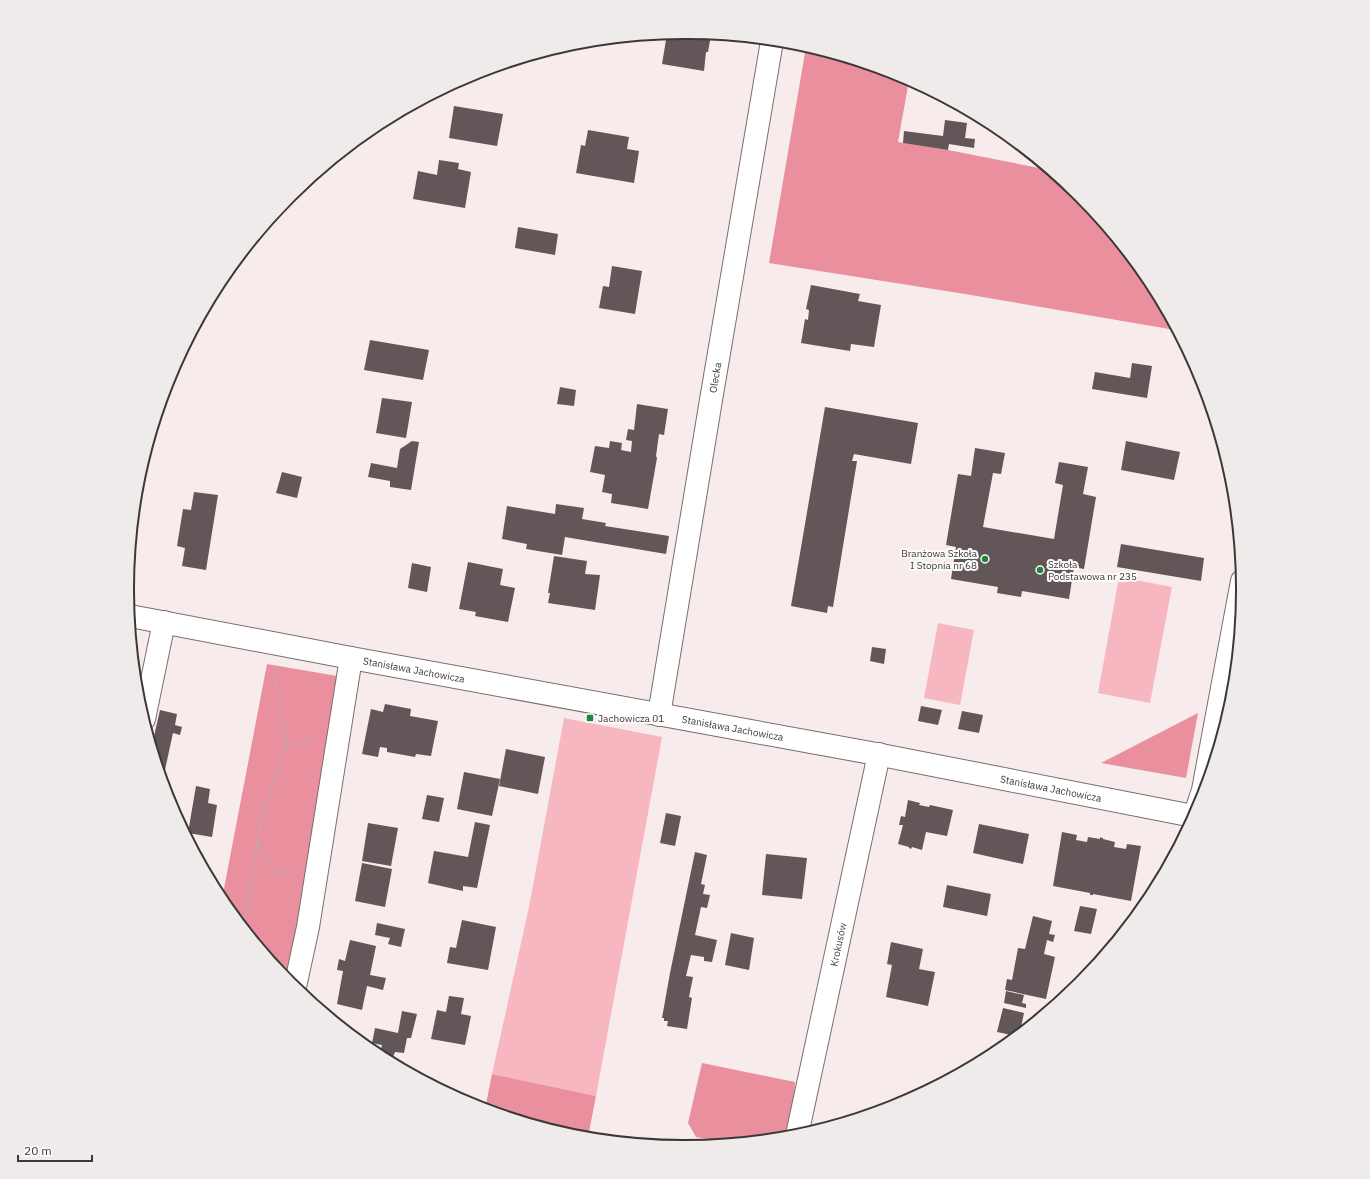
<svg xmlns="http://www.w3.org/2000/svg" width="1370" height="1179" viewBox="0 0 1370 1179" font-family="'IBM Plex Sans',sans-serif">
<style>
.green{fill:#f7b7c0}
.forest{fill:#e98f9e}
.building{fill:#625658}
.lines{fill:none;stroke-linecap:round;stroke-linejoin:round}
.minor-casing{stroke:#7a6e6f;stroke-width:24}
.path{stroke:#b9aeaf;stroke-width:2.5;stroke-dasharray:2 3;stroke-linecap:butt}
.minor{stroke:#fff;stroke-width:22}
.poi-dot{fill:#1f863c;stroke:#fefbfb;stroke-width:1.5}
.labels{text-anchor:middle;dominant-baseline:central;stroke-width:4;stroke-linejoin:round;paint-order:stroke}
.street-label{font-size:10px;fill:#3d3838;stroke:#fefbfb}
.poi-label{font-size:10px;fill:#3d3838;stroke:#fefbfb;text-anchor:start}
.rim{fill:none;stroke:#3d3838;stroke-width:2}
</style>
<rect width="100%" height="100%" fill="#f8ebec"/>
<!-- green -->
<path class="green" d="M1119,577L1172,587L1150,703L1098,693Z
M938,623L974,630L960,705L924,698Z
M564,718L662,737L596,1096L492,1074L529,907Z"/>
<!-- forest -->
<path class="forest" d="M806,47L899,75L909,80L898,142L948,150L1049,170L1079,195L1149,280L1175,330L965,294L769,263Z
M267,664L337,676L332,702L325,770L306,887L287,979L222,899Z
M1198,713L1186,778L1101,763Z
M702,1063L795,1082L794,1107L789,1137L727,1143L696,1137L688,1123Z
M492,1074L596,1096L588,1137L576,1136L485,1109Z"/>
<!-- building -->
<path class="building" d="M685,32L711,35L708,52H706L704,71L662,64L667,34Z
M454,106L503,114L497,146L449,138Z
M945,120L967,123L965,138L975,139L974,148L949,144L948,150L903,143L904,131L943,136Z
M588,130L629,137L627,149L639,151L634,183L576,173L581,145L585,146Z
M439,160L459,163L458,169L471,172L465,208L413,199L418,171L437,175Z
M518,227L558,234L555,255L515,248Z
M612,266L642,271L635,314L599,308L603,286L609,287Z
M811,285L860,294L858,301L881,305L874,347L851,344L850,351L801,343L805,319L808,320L809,310L806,309Z
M370,340L429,350L423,380L364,370Z
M1132,363L1152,366L1147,398L1092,389L1095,372L1130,378Z
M560,387L576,390L574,406L557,404Z
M382,398L412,402L406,438L376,433Z
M637,404L668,409L664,435L659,434L656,456L657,458L648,509L611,503L612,494L602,492L605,475L590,472L595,446L609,448L610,441L622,443L621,450L631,452L632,441L626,440L628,429L634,430Z
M825,407L918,423L911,464L854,454L852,461H857L833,607L828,606L827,613L791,606Z
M412,441L419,442L411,490L390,487V481L368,477L371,463L397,468L400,449Z
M1126,441L1180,452L1174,480L1121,470Z
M975,448L1005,453L1001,474L993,473L983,527L1054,539L1063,485L1055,483L1059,462L1088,467L1083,494L1096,497L1084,569L1074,567L1069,599L1022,591L1021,597L997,593L998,587L951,579L956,547L946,545L958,474L971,476Z
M282,472L302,477L297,498L276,493Z
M194,492L218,495L206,570L182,566L185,548L177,546L183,509L191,510Z
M556,504L584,508L582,519L606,523L605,526L669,536L666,554L565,537L562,555L526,549L527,544L502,539L507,506L555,514Z
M1121,544L1204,558L1201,581L1117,567Z
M554,556L587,561L585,574L600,575L595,610L548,603L550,593H548Z
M468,562L503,569L500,585L515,588L508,622L475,616L476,612L459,609Z
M412,563L431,567L427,592L408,588Z
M872,647L886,649L884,664L870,661Z
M385,704L411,709L410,716L438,721L431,756L416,754L415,757L387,752V748L380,747L378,757L362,754L371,709L383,712Z
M921,706L942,710L938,725L918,721Z
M160,710L177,714L175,725L182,727L180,735L173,733L163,779L152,745Z
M962,711L983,715L979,733L958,729Z
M506,749L545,757L538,794L499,786Z
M464,772L500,779L492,816L457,809Z
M196,786L210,789L208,803L217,805L212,837L188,833Z
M427,795L444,798L439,822L422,819Z
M168,798L175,800L173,809L170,803Z
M908,800L920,803L919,805L929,807L930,805L953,810L947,836L926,832L922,850L912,847L911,849L909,848V847L898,844L903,825H899L901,816L905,817Z
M666,813L681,816L675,846L660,843Z
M475,822L490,825L477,888L463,886V891L428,883L434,851L468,857Z
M368,823L398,828L391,866L362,861Z
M979,824L1029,834L1023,864L973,853Z
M1062,832L1077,835L1076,840L1087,842L1088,837L1100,839V837L1102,838H1103V839L1115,842L1114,847L1126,849L1127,844L1141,846L1131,901L1093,894V895H1090V893L1053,886Z
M695,852L707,855L701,884L705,885L703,894L710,895L707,908L701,907L695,935L717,940L712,962L704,961V957L691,955L686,976L693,977L689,997L692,998L687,1029L667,1026L668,1021H664V1018H662L670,973Z
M766,854L807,858L802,899L762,895Z
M362,863L392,869L385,907L355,901Z
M947,885L991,894L987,916L943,907Z
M1080,906L1097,909L1091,934L1074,931Z
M1033,916L1052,921L1049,934L1055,935L1053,942L1047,940L1044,954L1055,957L1046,999L1005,990L1007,979L1012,980L1018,948L1025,949Z
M462,920L496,927L488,970L447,963L450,947L456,948Z
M377,923L405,929L401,947L388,944L390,938L375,935Z
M731,933L754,938L749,970L725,965Z
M350,940L376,946L370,975L386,978L383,990L367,986L362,1010L337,1004L343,971L337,970L339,959L345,961Z
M891,942L923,949L919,969L935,972L928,1006L886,997L892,965L887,964Z
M1006,991L1024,995L1022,1003L1026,1004V1008L1004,1003Z
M449,996L464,998L461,1014L471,1016L465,1045L431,1039L437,1010L446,1012Z
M1003,1008L1024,1013L1020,1032L1016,1036L997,1032Z
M402,1011L417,1014L411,1038H407L404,1053L395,1052L393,1057L380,1054L382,1045L372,1043L375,1028L398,1033Z"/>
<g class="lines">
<!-- minor casing -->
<g class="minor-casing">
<g id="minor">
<path id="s1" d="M130,616L351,658L871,753L1193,816"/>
<path id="s2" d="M659,715L711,400L772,41"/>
<path d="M144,719L164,622"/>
<path d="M1197,808L1203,790L1242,581"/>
<path d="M295,987L308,927L351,658"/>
<path id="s3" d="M797,1135L879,754"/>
</g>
</g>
<!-- path -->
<path class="path" d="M286,744L299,745L314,736
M258,842L264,857L277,872L294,870
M243,926L263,814L286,744L275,678L276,667"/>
<!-- minor -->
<use href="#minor" class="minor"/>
</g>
<!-- markers -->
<g class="poi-dot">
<circle cx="985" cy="559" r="4"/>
<circle cx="1040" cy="570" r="4"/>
<rect x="586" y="714" width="8" height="8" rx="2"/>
</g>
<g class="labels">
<!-- street labels -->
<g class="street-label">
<text stroke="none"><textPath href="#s2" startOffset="342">Olecka</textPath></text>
<text stroke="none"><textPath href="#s1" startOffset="289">Stanisława Jachowicza</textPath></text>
<text stroke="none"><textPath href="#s1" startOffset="613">Stanisława Jachowicza</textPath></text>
<text stroke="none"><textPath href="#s1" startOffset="937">Stanisława Jachowicza</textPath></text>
<text stroke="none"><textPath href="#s3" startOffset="195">Krokusów</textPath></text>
</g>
<!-- poi labels -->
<g class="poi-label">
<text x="977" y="553" text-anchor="end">Branżowa Szkoła<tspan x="977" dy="12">I Stopnia nr 68</tspan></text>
<text x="1048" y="564">Szkoła<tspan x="1048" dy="12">Podstawowa nr 235</tspan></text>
<text x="598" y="718">Jachowicza 01</text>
</g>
</g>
<!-- crop -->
<path d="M0 0H1370V1179H0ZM684 39H686A550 550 0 0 1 1236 589V590A550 550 0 0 1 686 1140H684A550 550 0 0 1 134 590V589A550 550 0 0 1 684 39Z" fill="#efebeb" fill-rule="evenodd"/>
<path class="rim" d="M684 39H686A550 550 0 0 1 1236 589V590A550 550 0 0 1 686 1140H684A550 550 0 0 1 134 590V589A550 550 0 0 1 684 39Z"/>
<!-- scale -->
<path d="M18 1155v6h74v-6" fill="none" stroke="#3d3838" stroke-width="2"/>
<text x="24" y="1155" font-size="12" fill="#3d3838" stroke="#fefbfb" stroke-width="3" paint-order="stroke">20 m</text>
</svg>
